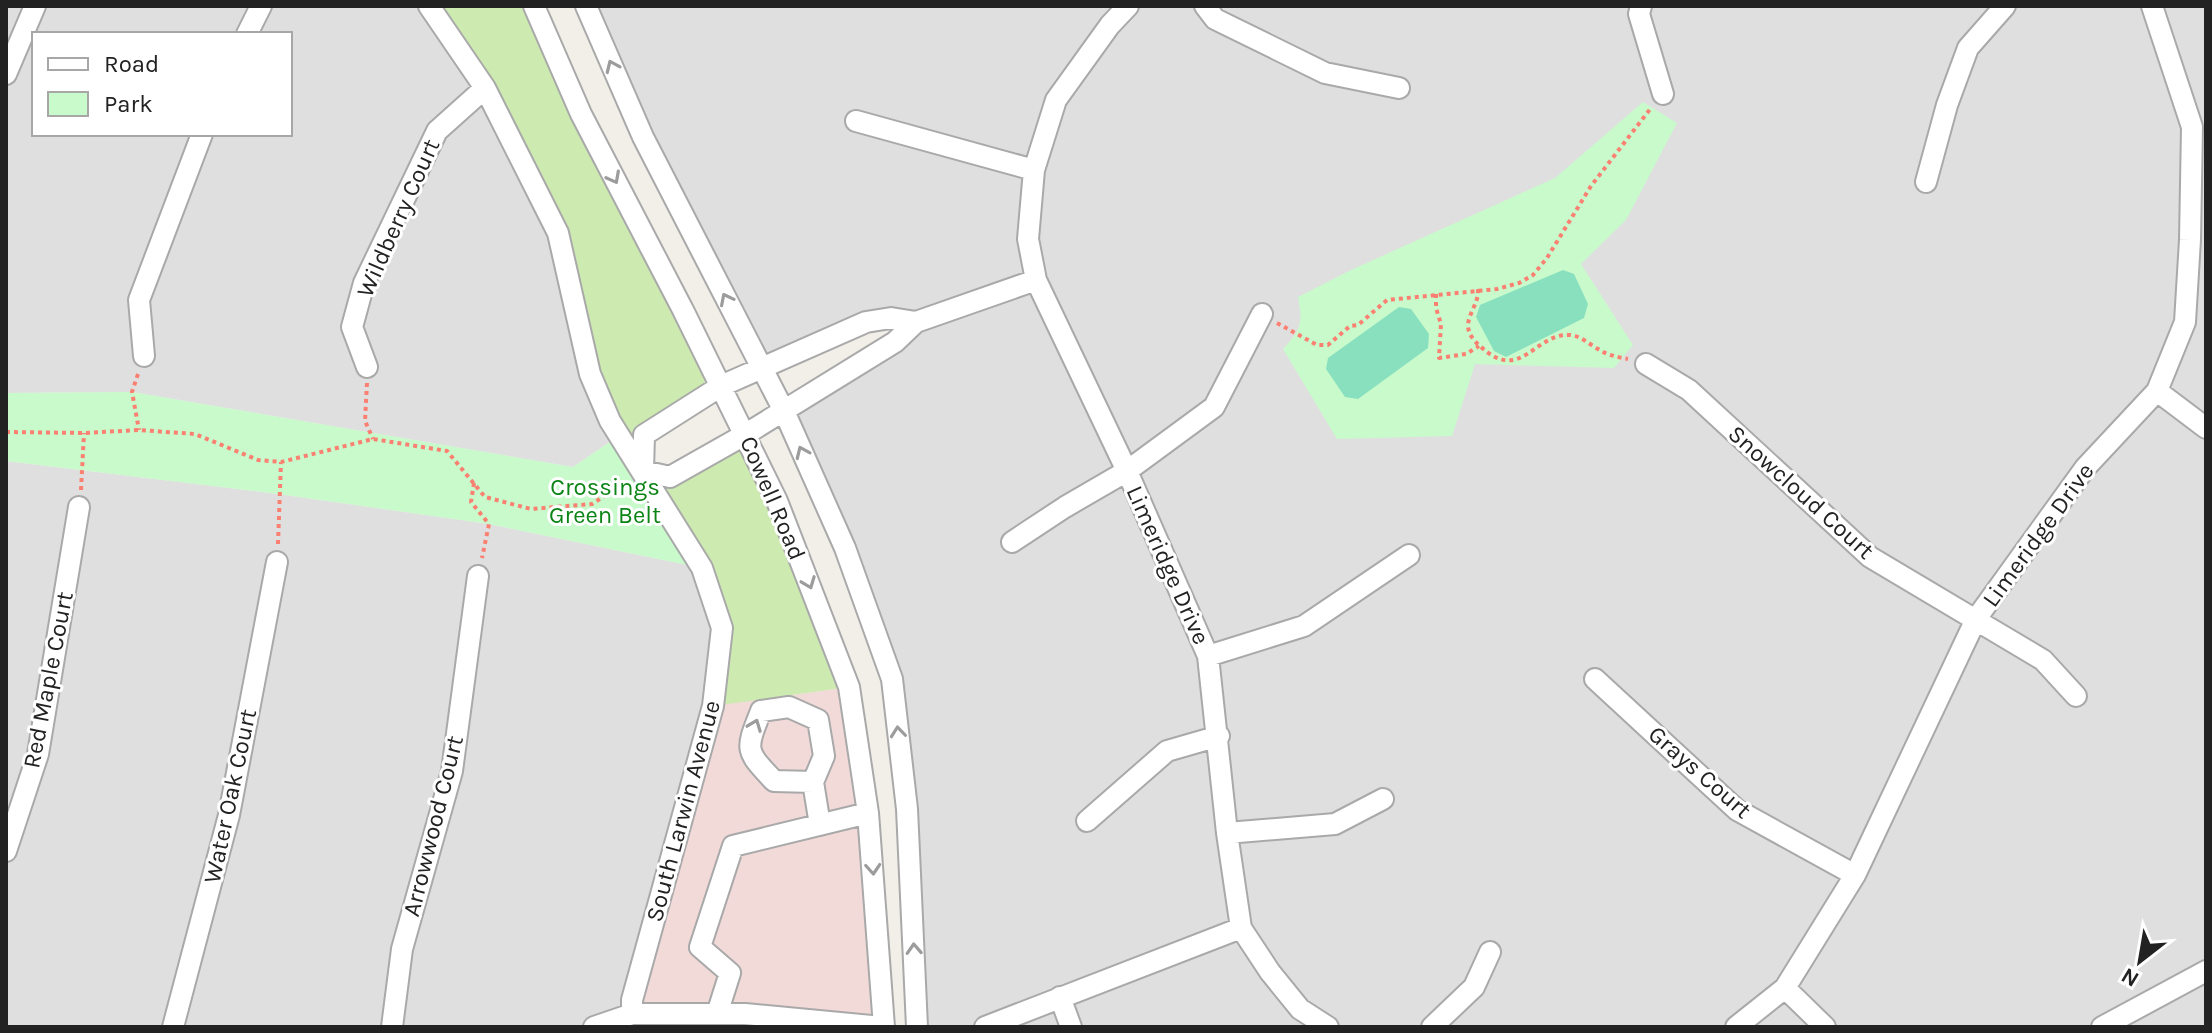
<svg xmlns="http://www.w3.org/2000/svg" width="2212" height="1033" viewBox="0 0 2212 1033" font-family="Karla,sans-serif">
<style>
.residential{fill:#e0dfdf;fill-rule:evenodd}
.commercial{fill:#f2dad9}
.grass{fill:#cdebb0}
.park{fill:#c8facc}
.pitch{fill:#88e0be}
.lines{fill:none;stroke-linecap:round;stroke-linejoin:round}
.minor-casing{stroke:#a9a9a9;stroke-width:24}
.path{stroke:#fa8072;stroke-width:4;stroke-dasharray:4 4;stroke-linecap:butt}
.minor{stroke:#fff;stroke-width:20}
.oneway{stroke:#9c9c9c}
.labels{text-anchor:middle;dominant-baseline:central;stroke-width:6;stroke-linejoin:round;paint-order:stroke}
.street-label{font-size:24px;fill:#222;stroke:#fff}
.park-label{font-size:24px;fill:#0c8416;stroke:#fff}
</style>
<rect width="100%" height="100%" fill="#f2efe9"/>
<!-- residential -->
<path class="residential" d="M6,6H429L558,233L620,435L573,467L132,392L6,393ZM34,34H290V134H34Z
M586,6H2206V1027H917L892,678L784,411L915,322L891,318L762,369Z
M6,461L278,494L489,524L702,568L882,1027H6Z"/>
<!-- commercial -->
<path class="commercial" d="M849,687L884,1027L632,1014L713,706Z"/>
<!-- grass -->
<path class="grass" d="M429,6H534L721,386L644,435L643,470L670,477L746,434L849,687L713,706L722,628L702,568L610,421L558,233Z"/>
<!-- park -->
<path class="park" d="M1643,102L1677,123L1626,220L1581,264L1633,345L1614,368L1475,364L1452,436L1337,439L1283,349C1301,330 1303,322 1298,297L1351,270L1555,178Z
M132,392L573,467L620,435L702,568L489,524L278,494L6,461V393Z"/>
<!-- pitch -->
<path class="pitch" d="M1563,270L1574,274L1588,304L1584,318L1506,357L1494,351L1476,317L1480,305Z
M1399,307L1411,309L1429,334L1428,348L1358,399L1345,397L1326,369L1328,358Z"/>
<g class="lines">
<!-- minor casing -->
<g class="minor-casing">
<path id="minor" d="M429,6L485,88L558,233L590,374L610,421L702,568L722,628L713,706L632,1000V1014
M534,6L581,114L683,310L777,501L849,687L868,813L884,1027
M586,6L643,137L784,411L845,548L892,679L907,809L917,1027
M1128,6L1110,25L1056,100L1034,170L1028,239L1036,280L1127,471L1208,656L1227,833L1241,928L1270,972L1300,1009L1328,1027
M1205,6L1215,19L1325,73L1399,88
M1641,6L1639,14L1663,94
M247,34L261,6
M6,74L35,6
M856,121L1034,170
M1926,182L1947,105L1968,48L2005,6
M891,318L916,322L895,342L746,434L670,477L643,471L644,435L721,386L866,322Z
M916,322L1036,280
M144,356L139,300L202,134
M1646,364L1689,390L1870,557L2043,660L2076,696
M367,367L352,327L364,283L437,131L485,88
M2157,391L2206,428
M1012,542L1065,507L1127,471L1214,407L1262,314
M1208,656L1304,626L1409,555
M1595,679L1737,810L1855,875
M813,782L774,781C745,750 745,751 761,711L789,707L818,720L824,756L813,782L820,825
M1087,821L1167,751L1219,736
M1227,833L1335,824L1383,799
M6,851L38,754L79,507
M1785,988L1825,1027
M1060,997L1071,1027
M717,1014L730,973L700,947L733,846L868,813
M173,1027L229,815L277,562
M392,1027L402,949L452,771L478,576
M594,1027L632,1014H745L882,1027
M985,1027L1241,928
M1432,1027L1474,987L1490,952
M1736,1027L1785,988L1855,875L1976,619L2085,468L2157,391L2185,322L2190,240L2192,127L2152,6
M2102,1027L2206,971"/>
</g>
<!-- path -->
<path class="path" d="M1478,289C1479,303 1469,312 1468,325C1468,334 1474,341 1480,346C1521,385 1535,332 1570,335C1581,336 1589,344 1598,349C1607,355 1617,357 1628,359
M1436,294V308L1441,324L1439,358L1466,354L1479,346
M1277,323L1317,345H1328L1350,326L1358,325L1387,300L1497,289L1519,283L1533,275L1547,258L1591,186L1651,108
M138,374L132,392L139,430
M367,383L365,421L373,439
M6,432L84,433L139,430L195,434L258,460L281,462L373,439L447,451L485,497L531,509L592,504L628,481
M474,483L471,502L489,524L482,558
M81,490L84,433
M278,544L281,462"/>
<!-- minor -->
<use href="#minor" class="minor"/>
</g>
<!-- one-way arrows -->
<defs><path id="oneway-chevron" d="M-2-3.5L2.5 0L-2 3.5" fill="none" stroke-width="1.6" stroke-linecap="round" stroke-linejoin="round" transform="scale(2)"/></defs>
<g class="oneway">
<use href="#oneway-chevron" transform="translate(612 66) rotate(-114)"/>
<use href="#oneway-chevron" transform="translate(614 178) rotate(62)"/>
<use href="#oneway-chevron" transform="translate(726 299) rotate(-117)"/>
<use href="#oneway-chevron" transform="translate(802 452) rotate(-114)"/>
<use href="#oneway-chevron" transform="translate(809 583) rotate(69)"/>
<use href="#oneway-chevron" transform="translate(755 725) rotate(-69)"/>
<use href="#oneway-chevron" transform="translate(898 732) rotate(-96)"/>
<use href="#oneway-chevron" transform="translate(873 869) rotate(86)"/>
<use href="#oneway-chevron" transform="translate(914 949) rotate(-93)"/>
</g>
<g class="labels">
<!-- street labels -->
<g class="street-label">
<text transform="translate(398 218) rotate(-66)">Wildberry Court</text>
<text transform="translate(1801 492) rotate(42)">Snowcloud Court</text>
<text transform="translate(773 498) rotate(67)">Cowell Road</text>
<text transform="translate(2038 535) rotate(-54)">Limeridge Drive</text>
<text transform="translate(1168 565) rotate(66)">Limeridge Drive</text>
<text transform="translate(48 680) rotate(-79)">Red Maple Court</text>
<text transform="translate(1700 772) rotate(41)">Grays Court</text>
<text transform="translate(230 796) rotate(-78)">Water Oak Court</text>
<text transform="translate(683 811) rotate(-75)">South Larwin Avenue</text>
<text transform="translate(433 826) rotate(-76)">Arrowwood Court</text>
</g>
<!-- park labels -->
<g class="park-label">
<text x="605" y="487">Crossings<tspan x="605" dy="28">Green Belt</tspan></text>
</g>
</g>
<!-- border -->
<rect width="2212" height="1033" fill="none" stroke="#222222" stroke-width="16"/>
<!-- legend -->
<rect x="32" y="32" width="260" height="104" fill="#ffffff" stroke="#a7a7a7" stroke-width="2"/>
<rect x="48" y="58" width="40" height="12" fill="#ffffff" stroke="#a7a7a7" stroke-width="2"/>
<text x="104" y="72" font-size="24" fill="#222222">Road</text>
<rect x="48" y="92" width="40" height="24" fill="#c8facc" stroke="#a7a7a7" stroke-width="2"/>
<text x="104" y="112" font-size="24" fill="#222222">Park</text>
<!-- north arrow -->
<g transform="translate(2140 961) rotate(211)" stroke="#ffffff" stroke-width="6" paint-order="stroke">
<path d="M0-6L14 30L0 20L-14 30Z" fill="#222222"/>
<text y="-12" font-size="22" font-weight="bold" text-anchor="middle" fill="#222222">N</text>
</g>
</svg>
